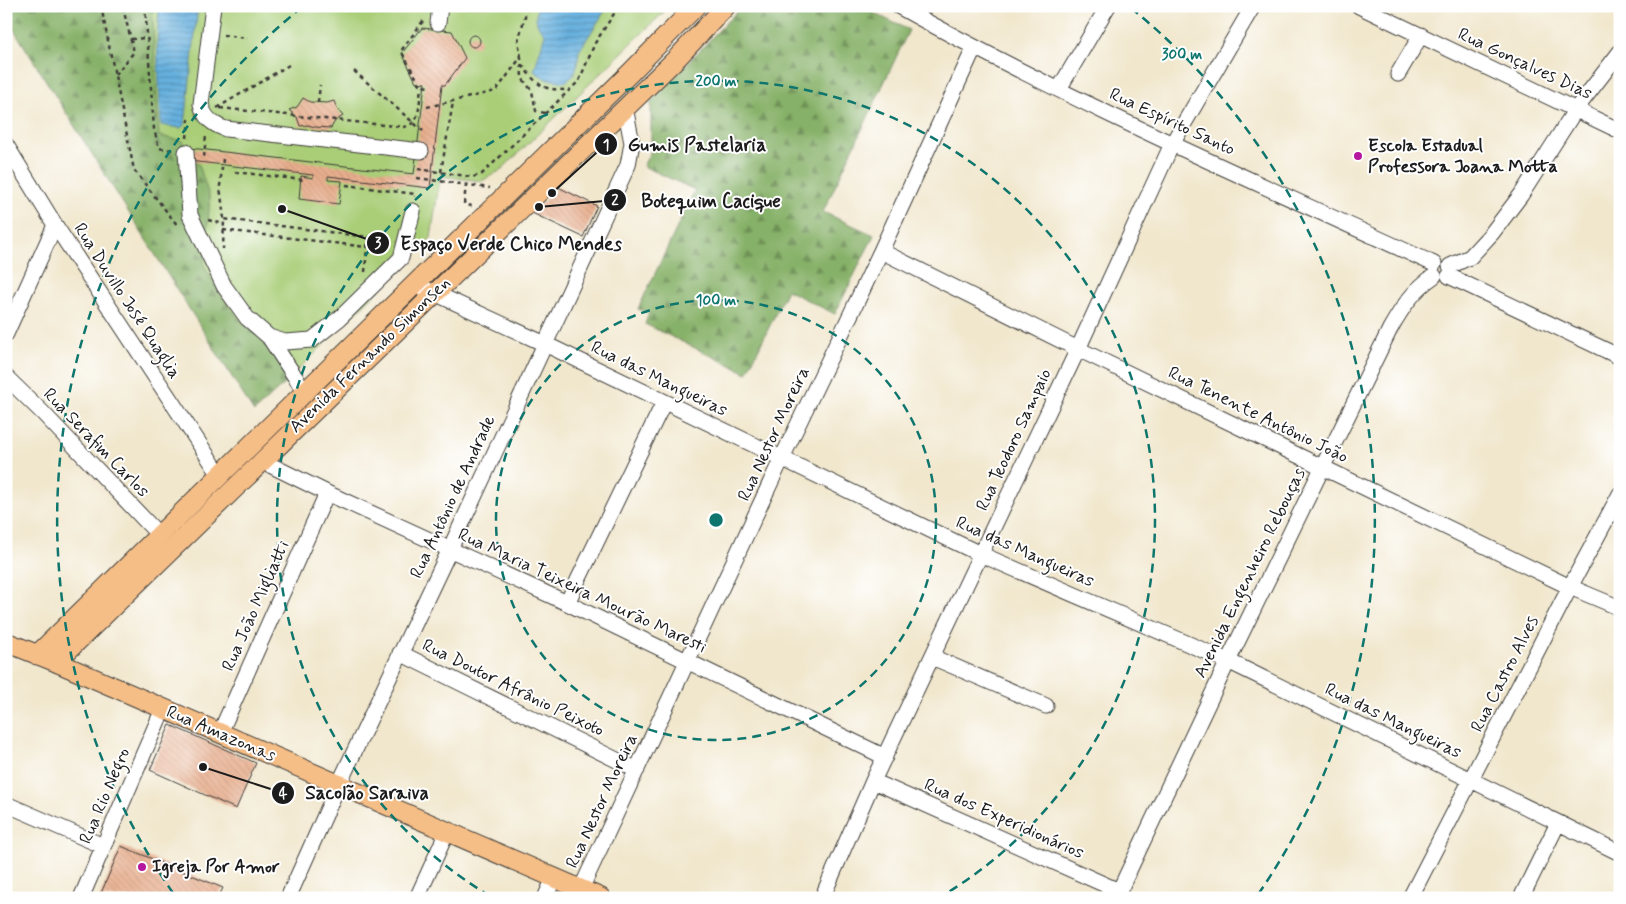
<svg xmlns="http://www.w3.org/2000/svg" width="1626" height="904" viewBox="0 0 1626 904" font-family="Mynerve,sans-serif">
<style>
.green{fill:#a9ce77;stroke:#62754a}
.forest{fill:url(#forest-firs);stroke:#516642}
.water{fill:url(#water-rules);stroke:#41667d}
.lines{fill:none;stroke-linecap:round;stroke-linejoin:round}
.stream{stroke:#66b0de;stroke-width:4.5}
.building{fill:url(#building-back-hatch)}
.minor-casing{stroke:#3c3a37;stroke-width:17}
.major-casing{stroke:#3c3a37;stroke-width:21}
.path{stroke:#3c3a37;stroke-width:2.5;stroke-dasharray:4 4;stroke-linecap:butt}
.minor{stroke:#fff;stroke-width:15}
.major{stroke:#f6be87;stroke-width:19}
.ring{fill:none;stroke:#0f766e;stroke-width:2.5;stroke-dasharray:9 6}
.poi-dot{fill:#b5179e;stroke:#fff;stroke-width:2}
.labels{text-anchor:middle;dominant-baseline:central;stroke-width:4;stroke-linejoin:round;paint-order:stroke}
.street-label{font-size:18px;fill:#1c1c1c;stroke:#fff}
.poi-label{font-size:18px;font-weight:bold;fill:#1c1c1c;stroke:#fff;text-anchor:start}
.centre{fill:#0f766e;stroke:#fff;stroke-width:2.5}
.ring-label{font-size:15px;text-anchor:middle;font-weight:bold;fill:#0f766e;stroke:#fff;stroke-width:4;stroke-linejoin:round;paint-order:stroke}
.leader{fill:none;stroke:#1c1c1c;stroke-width:2}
.callout-dot{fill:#1c1c1c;stroke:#fff;stroke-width:2}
.mark-label{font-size:15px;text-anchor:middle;font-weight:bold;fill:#fff}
.callout-label{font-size:19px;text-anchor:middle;font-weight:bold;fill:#1c1c1c;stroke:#fff;stroke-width:4;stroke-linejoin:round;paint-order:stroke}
</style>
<defs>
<pattern id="forest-firs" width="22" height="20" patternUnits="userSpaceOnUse" patternTransform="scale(1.25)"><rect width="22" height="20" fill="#86b168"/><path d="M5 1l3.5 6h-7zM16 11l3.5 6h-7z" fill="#6d8f55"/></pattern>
<pattern id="water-rules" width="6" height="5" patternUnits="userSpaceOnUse" patternTransform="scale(1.25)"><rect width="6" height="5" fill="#66b0de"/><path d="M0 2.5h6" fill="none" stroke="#538eb3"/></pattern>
<pattern id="building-back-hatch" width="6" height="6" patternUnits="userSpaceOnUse" patternTransform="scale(1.25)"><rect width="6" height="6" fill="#e9af8e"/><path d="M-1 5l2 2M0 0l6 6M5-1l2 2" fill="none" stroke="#c7967a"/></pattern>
</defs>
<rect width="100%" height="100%" fill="#fff"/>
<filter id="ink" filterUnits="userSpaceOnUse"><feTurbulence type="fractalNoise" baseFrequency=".02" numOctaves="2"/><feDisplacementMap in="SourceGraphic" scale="10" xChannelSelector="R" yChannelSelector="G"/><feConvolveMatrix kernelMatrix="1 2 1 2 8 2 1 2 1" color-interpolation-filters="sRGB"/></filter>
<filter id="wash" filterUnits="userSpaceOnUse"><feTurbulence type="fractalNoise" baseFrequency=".0096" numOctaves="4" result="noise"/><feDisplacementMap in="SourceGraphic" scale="20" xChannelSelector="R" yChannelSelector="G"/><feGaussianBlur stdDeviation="1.12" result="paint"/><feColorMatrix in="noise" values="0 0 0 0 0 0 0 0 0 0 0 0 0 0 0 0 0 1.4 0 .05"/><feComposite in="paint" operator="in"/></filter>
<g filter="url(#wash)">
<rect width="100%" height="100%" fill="#f1e7cd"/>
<!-- green -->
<path class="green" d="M6,6H670L501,170L482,181L440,176L431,238L296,372L254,412Z"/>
<!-- forest -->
<path class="forest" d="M6,6H152L159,136L183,141L186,152L199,165L210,199L204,265L215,287L238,318L275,350L290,378L254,412L6,17Z
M747,6H859L909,30L823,212L874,235L835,314L787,290L747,373L645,324L649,313L638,309L695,190L643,166L651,151V102L735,13Z"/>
<!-- water -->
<path class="water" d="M159,6H198L185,125L180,128L161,125L157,43Z
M538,6H608L579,51L577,66L573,76L565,82L546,79L534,71L545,34C536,25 534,19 538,6Z"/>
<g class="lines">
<!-- stream -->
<path class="stream" d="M126,7L127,6"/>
</g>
<g id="blocks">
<!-- building -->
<path class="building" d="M422,28L452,31L465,58L445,85H442L430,188L328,176V180L342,181L339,204L299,199L301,176L313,178V175L189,161L190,148L414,174L425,83L416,82L402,53Z
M468 41a6 6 0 1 1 12 0a6 6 0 1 1-12 0Z
M303,98L310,102L327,103L334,101L337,109L343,116L335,121L331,128L315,127L308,125L300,126L297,117L289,110L297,107Z
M558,187L597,206L583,237L532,213Z
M170,725L256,763L236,809L150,770Z
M121,846L223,888L218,898H99Z"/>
</g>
</g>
<g filter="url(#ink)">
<use href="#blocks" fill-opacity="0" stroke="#3c3a37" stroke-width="1"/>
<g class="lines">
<!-- minor casing -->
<g class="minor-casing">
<path id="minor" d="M213,6L201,104C204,118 213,125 226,129L421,151
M898,6C1071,102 1254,181 1434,264
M1359,6L1620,131
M438,23L440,6
M1398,74L1421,35
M1059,89L1108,6
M6,145L55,225L220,475
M186,152L190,215L224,286L247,318L269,337L285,342L312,340L340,318L401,258L413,211
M881,251L1078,349L1570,587L1620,608
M1450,266L1470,257L1492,233L1521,195L1576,109L1620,52
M1449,276L1620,357
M415,284L545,344L980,554L1228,661L1620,853
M6,334L55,225
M269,337L305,392
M6,377L42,412L159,535
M262,461L327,493L567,603L885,757
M567,603L664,402
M400,653L637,770
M932,657L1046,706
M220,733L327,493
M873,781L1119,891
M6,804L103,846
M581,889L782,458L881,251L974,48
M81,898L163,709
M288,898L339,784L450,549L628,165L632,143L625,107
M417,898L447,832
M545,898L554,878
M822,898L873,781L1078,349L1172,144L1253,6
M1116,898L1228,661L1390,329C1402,308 1413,290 1434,276
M1410,898L1570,587L1620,494
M1521,898L1558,823"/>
</g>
<!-- major casing -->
<g class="major-casing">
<path id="major" d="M6,642L56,662L601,898
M37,655L631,72L696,6
M56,662L677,58L726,6"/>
</g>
<!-- path -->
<path class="path" d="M101,6L134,170L178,226
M145,6L154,129L159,148L172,150
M423,21L401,51L421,86L430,87
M223,35L247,38
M131,39L147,38
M521,57L518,41L528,6
M522,65C538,86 542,90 569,90
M354,71L423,131
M115,75L134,52L123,8L119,6
M318,102L320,85
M427,107L496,91L521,57L522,78L532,91L536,111L545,113
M217,108L289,65
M220,108L403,127C422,125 419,101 421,86
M187,138L189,119
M204,157L206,135
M223,159L220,186L224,219L223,249
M418,169L473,177L482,174L579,81L595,43L619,6
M235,172L304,180
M441,172L453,102
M417,178L490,188
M466,184L464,204L472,206
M346,185L415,194V197
M208,220L224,224
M223,230L367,247L369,237L224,219
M365,272L367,247L389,249"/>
<!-- minor -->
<use href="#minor" class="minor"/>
<!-- major -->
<use href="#major" class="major"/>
</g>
</g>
<!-- distance rings -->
<g class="ring">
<circle cx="716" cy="520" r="220"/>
<path d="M490 896A439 439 0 1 1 942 896"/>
<path d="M173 893A659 659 0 0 1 301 8M1131 8A659 659 0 0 1 1259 893"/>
</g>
<!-- markers -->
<g class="poi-dot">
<circle cx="1358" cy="156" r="5"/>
<circle cx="142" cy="867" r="5"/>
</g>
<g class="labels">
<!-- street labels -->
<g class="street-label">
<text transform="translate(1525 64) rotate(25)">Rua Gonçalves Dias</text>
<text transform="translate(1172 122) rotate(25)">Rua Espírito Santo</text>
<text transform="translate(127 301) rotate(57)">Rua Duvillo José Quaglia</text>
<text transform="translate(370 355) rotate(-44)">Avenida Fernando Simonsen</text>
<text transform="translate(659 379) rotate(26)">Rua das Mangueiras</text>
<text transform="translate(1258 415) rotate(26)">Rua Tenente Antônio João</text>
<text transform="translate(774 434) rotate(-65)">Rua Nestor Moreira</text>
<text transform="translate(1014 440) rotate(-65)">Rua Teodoro Sampaio</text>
<text transform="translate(96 443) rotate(46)">Rua Serafim Carlos</text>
<text transform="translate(453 497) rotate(-65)">Rua Antônio de Andrade</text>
<text transform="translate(1025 552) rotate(24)">Rua das Mangueiras</text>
<text transform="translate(1250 573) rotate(-64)">Avenida Engenheiro Rebouças</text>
<text transform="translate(582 591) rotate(25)">Rua Maria Teixeira Mourão Maresti</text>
<text transform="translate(256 606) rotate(-66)">Rua João Migliatti</text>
<text transform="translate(1505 674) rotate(-63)">Rua Castro Alves</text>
<text transform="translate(513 688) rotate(26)">Rua Doutor Afrânio Peixoto</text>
<text transform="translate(1393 721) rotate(26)">Rua das Mangueiras</text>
<text transform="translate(221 734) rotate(23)">Rua Amazonas</text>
<text transform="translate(105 796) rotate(-67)">Rua Rio Negro</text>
<text transform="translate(602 801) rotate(-65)">Rua Nestor Moreira</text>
<text transform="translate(1004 819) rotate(24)">Rua dos Experidionários</text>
</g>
<!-- poi labels -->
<g class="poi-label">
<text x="1368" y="146">Escola Estadual<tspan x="1368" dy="21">Professora Joana Motta</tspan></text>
<text x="152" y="867">Igreja Por Amor</text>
</g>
</g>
<circle cx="716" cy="520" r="8" class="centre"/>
<g class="ring-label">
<text x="1182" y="59">300 m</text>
<text x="716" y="86">200 m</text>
<text x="716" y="305">100 m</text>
</g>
<!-- callouts -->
<path class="leader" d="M552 193L606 144M539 207L615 200M282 209L378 243M203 767L283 793"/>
<g class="callout-dot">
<circle cx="552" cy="193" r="5"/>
<circle cx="539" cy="207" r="5"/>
<circle cx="282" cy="209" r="5"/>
<circle cx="203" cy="767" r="5"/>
<circle cx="606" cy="144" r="12"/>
<circle cx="615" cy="200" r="12"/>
<circle cx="378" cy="243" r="12"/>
<circle cx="283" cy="793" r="12"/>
</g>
<g class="mark-label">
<text x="606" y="150">1</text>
<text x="615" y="205">2</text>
<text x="378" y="248">3</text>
<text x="283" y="798">4</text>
</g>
<g class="callout-label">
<text x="697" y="151">Gumis Pastelaria</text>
<text x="711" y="207">Botequim Cacique</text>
<text x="511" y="250">Espaço Verde Chico Mendes</text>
<text x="367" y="799">Sacolão Saraiva</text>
</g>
<!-- margin -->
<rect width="1626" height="904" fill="none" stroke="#fff" stroke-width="25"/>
</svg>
